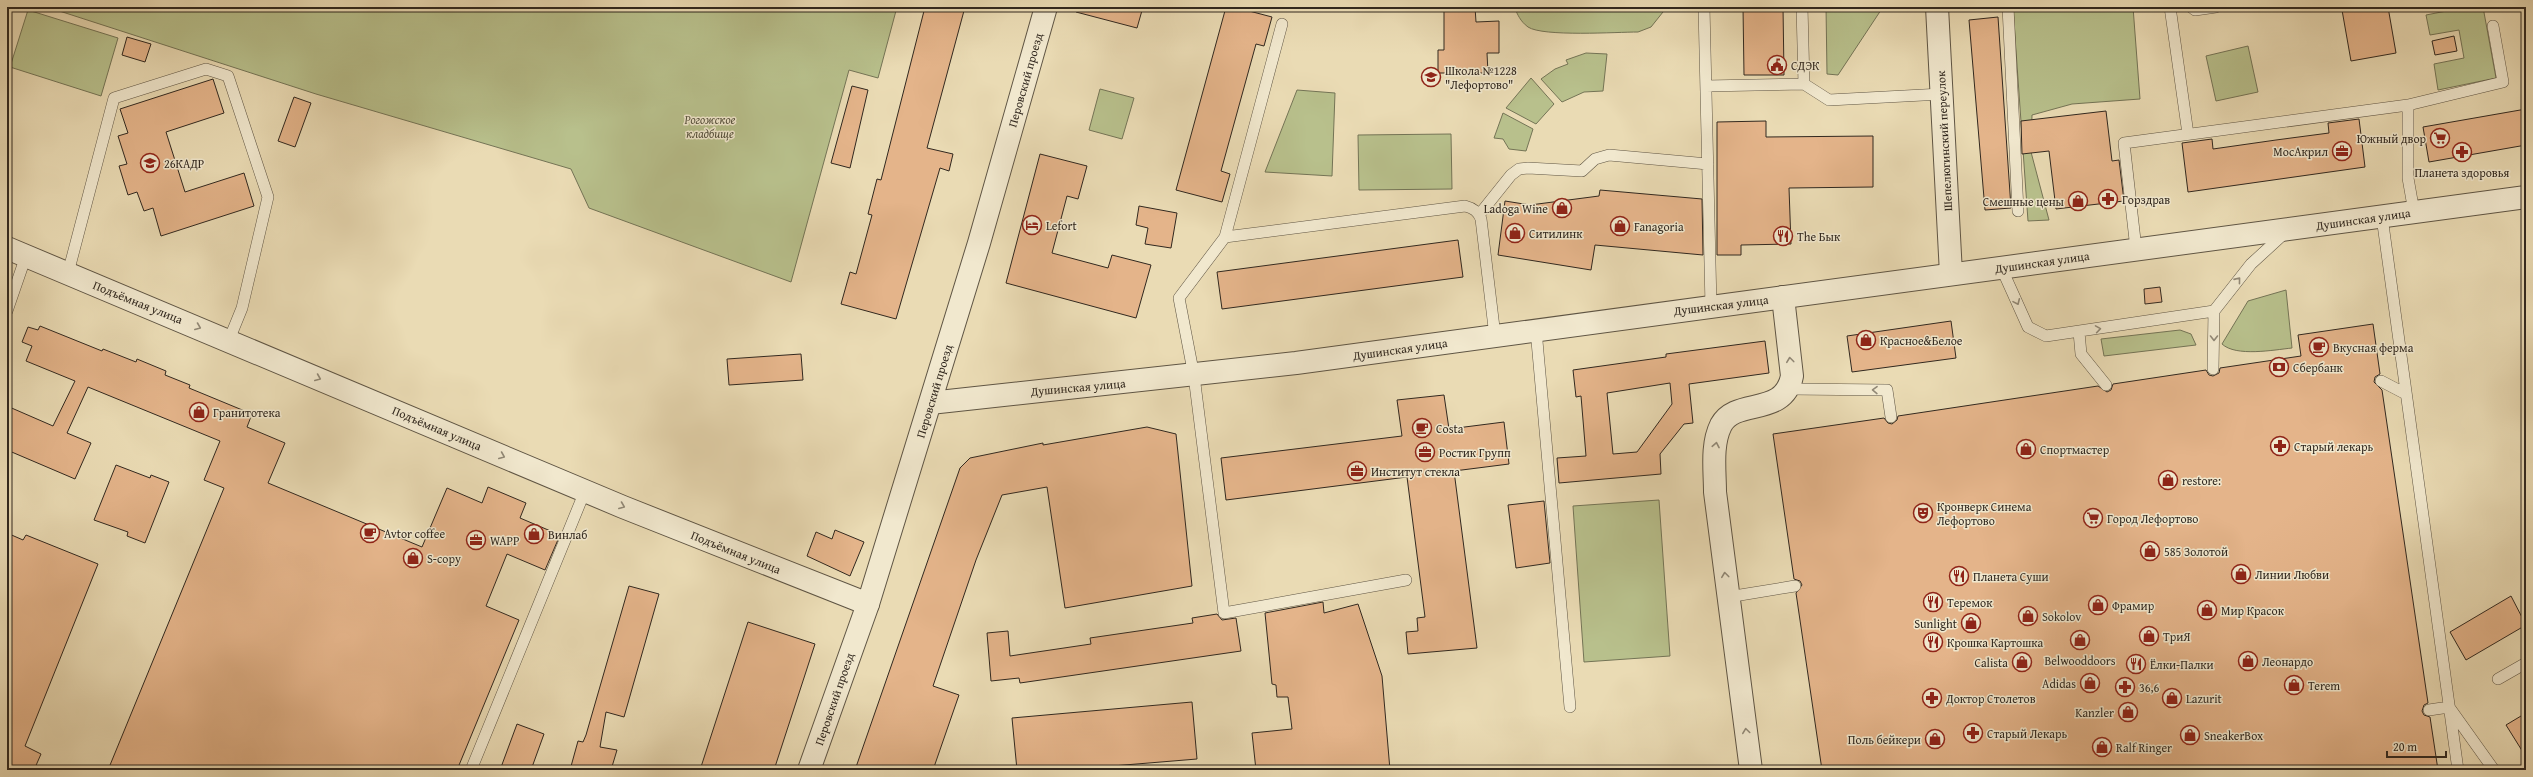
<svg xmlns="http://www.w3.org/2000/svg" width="2533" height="777" viewBox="0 0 2533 777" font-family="'Gentium Book Plus',serif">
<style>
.green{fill:#b8c08c;stroke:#747456}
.building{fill:#e4b48a;stroke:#31281f;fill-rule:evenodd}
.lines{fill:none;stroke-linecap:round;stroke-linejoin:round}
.service-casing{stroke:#5f5544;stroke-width:12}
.minor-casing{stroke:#5f5544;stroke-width:24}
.tertiary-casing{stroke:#5f5544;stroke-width:24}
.service{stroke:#f1e8ce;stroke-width:11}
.minor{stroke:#f1e8ce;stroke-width:22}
.tertiary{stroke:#f1e8ce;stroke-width:22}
.oneway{stroke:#918876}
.labels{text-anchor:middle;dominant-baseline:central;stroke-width:3;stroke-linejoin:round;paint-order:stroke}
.poi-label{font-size:12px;fill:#31281f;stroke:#f1e8ce;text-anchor:start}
.street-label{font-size:12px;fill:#31281f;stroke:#f1e8ce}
.park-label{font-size:12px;font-style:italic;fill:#534e3a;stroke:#f1e8ce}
</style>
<rect width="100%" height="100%" fill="#eadbb4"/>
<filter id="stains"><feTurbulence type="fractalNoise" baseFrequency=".005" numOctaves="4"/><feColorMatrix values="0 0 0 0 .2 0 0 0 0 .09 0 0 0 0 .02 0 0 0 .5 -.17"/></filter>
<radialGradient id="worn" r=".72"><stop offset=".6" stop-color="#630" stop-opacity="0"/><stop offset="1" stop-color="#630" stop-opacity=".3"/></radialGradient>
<!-- green -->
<path class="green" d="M47,7H897L878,78L849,70L791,282L589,208L571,169L316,94Z
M1514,7H1667L1651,27L1638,32C1617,32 1543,37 1528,27C1520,21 1518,15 1514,7Z
M1826,7H1883L1838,75L1827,74Z
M2031,7H2133L2140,99L2072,104L2032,115L2031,152L2049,220L2028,221L2013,8Z
M2467,7H2483L2496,78L2438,90L2434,64L2464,58L2459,30L2430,35L2426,15Z
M28,10L118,38L101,96L10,67Z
M2248,46L2258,92L2216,101L2206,56Z
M1586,53L1607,54L1603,91L1584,92L1562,102L1541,79L1555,69L1568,64L1566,60Z
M1531,78L1554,104L1536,124L1506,108Z
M1100,89L1134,98L1122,139L1089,130Z
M1297,90L1335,93L1332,176L1265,172Z
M1503,113L1533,129L1526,151L1509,149L1503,139L1494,138Z
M1451,134L1452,189L1359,190L1358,135Z
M2286,290L2292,348C2273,350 2236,357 2222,344L2248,301Z
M2180,330L2191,334L2196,345L2104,356L2101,339Z
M1659,500L1670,656L1584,662L1573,506Z"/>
<!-- building -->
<path class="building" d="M925,7H965L927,148L953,154L949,171L940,168L896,319L841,304L850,272L856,274L872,215L868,214L877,179L881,180Z
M1077,7H1143L1137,28L1076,12Z
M1226,7H1234L1272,17L1264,46L1256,44L1221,171L1230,174L1222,202L1176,190Z
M1444,7H1475L1476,22L1499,21V53H1487L1488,73H1438V50H1444Z
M1743,7H1783L1784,75H1744Z
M2361,7H2388L2396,53L2351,61L2342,10Z
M1998,17L2011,208L1985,210L1969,20Z
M2454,36L2457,51L2435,55L2432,41Z
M127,37L151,44L145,62L122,55Z
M213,79L224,113L166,132L185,192L244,173L254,206L161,236L153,208L144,211L137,192L128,195L119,166L127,164L118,136L128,133L120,109Z
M852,86L868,90L850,168L831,163Z
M294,97L311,103L295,147L278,141Z
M2526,109V145L2429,162L2423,127Z
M2106,111L2112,161L2119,160L2124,201L2056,209L2049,151L2022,154L2021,121Z
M2359,119L2365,167L2188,192L2182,143L2212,139L2213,149L2276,140L2329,133L2328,123Z
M1766,121V137L1873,136V187L1789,188L1791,244L1741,245V255H1717V122Z
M1040,154L1087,166L1078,199L1067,196L1052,253L1108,268L1112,255L1151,265L1136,318L1006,283Z
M1600,190L1702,199L1703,255L1595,245L1591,270L1498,255L1505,201L1530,205L1599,196Z
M1139,206L1177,213L1171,248L1145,244L1148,228L1136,225Z
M1458,240L1463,277L1222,309L1217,272Z
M2160,287L2162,302L2145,304L2144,289Z
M1951,321L1956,358L1852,372L1847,336Z
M2373,324L2380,374L2375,377L2374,382L2382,390L2428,703L2424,705L2422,711L2424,715L2430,717L2438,770H1822L1796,593L1802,585L1800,581L1794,579L1773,434L1884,418L1888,423L1892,424L1897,420L1898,416L2098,386L2107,392L2111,390L2113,384L2206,370L2209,375L2213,376L2219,373L2220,368L2301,356L2298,335Z
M40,326L102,351L103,349L136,362L137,359L166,371L165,375L190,385L189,388L252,414L247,427L285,443L268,483L422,547L447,488L482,503L488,487L526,503L520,518L560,535L545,570L507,554L486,606L519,620L457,770H108L224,488L204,480L220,441L88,387L67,433L91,443L75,479L7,450V406L53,426L75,381L26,361L32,346L22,342L28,327L38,330Z
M1765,341L1769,373L1689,384L1693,423L1684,424L1660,454L1661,474L1559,483L1557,458L1586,456L1581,396L1576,397L1573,370L1666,357V354ZM1670,383L1672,404L1637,452L1613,454L1607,393Z
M801,354L803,380L729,385L727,359Z
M1444,395L1449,429L1504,422L1509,464L1454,471L1477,648L1408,654L1406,632L1418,631L1417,618L1425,617L1407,477L1226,500L1221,458L1402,436L1397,400Z
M1147,427L1176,434L1192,586L1065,608L1047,487L1002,495L976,560L933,686L959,695L933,770H855L960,468L970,458L1043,443V445Z
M116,465L150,478L151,475L169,482L145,543L127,536L128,532L94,520Z
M1544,501L1550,563L1516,568L1508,505Z
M835,530L864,542L850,576L807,556L816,532L832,539Z
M7,533L23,540L26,535L98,564L25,746L41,754L34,770H7Z
M629,586L659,594L624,717L606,712L600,747L617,750L611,770H570L578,741L583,742L586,735Z
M2511,596L2526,625L2466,660L2450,632Z
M1323,602L1324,613L1358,604L1382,676L1390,770H1256L1252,733L1292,729L1288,697H1277L1276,685L1272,684L1265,613Z
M1217,614L1222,620L1236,618L1241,651L1020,683L1019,678L991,681L987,633L1008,631L1010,656L1091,644L1090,638L1193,623L1192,618Z
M748,622L815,644L774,770H700Z
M1192,702L1197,759L1064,770H1017L1012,718Z
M2526,713V757L2506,725Z
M517,724L544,734L531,770H500Z"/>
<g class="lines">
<!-- service casing -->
<g class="service-casing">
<path id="service" d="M1704,7L1711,306
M1802,7L1804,84
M2008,7L2018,211
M2170,7L2188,134
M2191,7L2195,10L2216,7
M1282,24L1225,237L1179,298L1194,376L1224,613L1406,580
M1706,86L1804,84L1829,100L1942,94
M2414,212L2408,178V105L2503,82L2493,26
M1479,215L1511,175L1519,169L1528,168L1582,171L1595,159L1609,155L1708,164
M2382,217L2458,770
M1225,237L1465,206C1473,208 1478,211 1481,219L1495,336
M2136,249L2124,143L2408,105
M2001,267L2028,327L2046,336L2214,311L2213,369
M68,273L114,98L206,69L228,76L268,197L242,308L229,340
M7,311L26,256
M2214,311L2251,264L2286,232
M1536,330L1570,707
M2079,332L2081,354L2106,385
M2381,381L2406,394
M1790,389L1887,390L1891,417
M1728,597L1795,586
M2498,679L2526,663
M2429,710L2449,707L2494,770
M471,770L585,491"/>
</g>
<!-- minor casing -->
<g class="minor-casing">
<path id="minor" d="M1937,7L1951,274
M809,770L868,604
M1751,770L1715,492C1715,471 1711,445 1721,425C1736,397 1784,418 1792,376L1783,297"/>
</g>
<!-- tertiary casing -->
<g class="tertiary-casing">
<path id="tertiary" d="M7,248L623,507L868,604L979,243L1046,7
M930,403L1296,363L2526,197"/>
</g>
<!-- service -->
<use href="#service" class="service"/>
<!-- minor -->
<use href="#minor" class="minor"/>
<!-- tertiary -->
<use href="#tertiary" class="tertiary"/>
</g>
<!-- one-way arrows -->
<defs><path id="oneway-chevron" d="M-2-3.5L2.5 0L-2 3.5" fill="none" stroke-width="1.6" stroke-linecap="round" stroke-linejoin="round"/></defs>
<g class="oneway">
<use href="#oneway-chevron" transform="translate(2238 280) rotate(-51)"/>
<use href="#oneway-chevron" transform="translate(2017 302) rotate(66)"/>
<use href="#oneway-chevron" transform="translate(198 327) rotate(22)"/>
<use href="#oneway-chevron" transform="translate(2098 329) rotate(-9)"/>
<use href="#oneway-chevron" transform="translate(2214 338) rotate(90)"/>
<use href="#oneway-chevron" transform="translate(1790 360) rotate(-97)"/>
<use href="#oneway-chevron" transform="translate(318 378) rotate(23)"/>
<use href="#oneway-chevron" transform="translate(1875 390) rotate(-179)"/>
<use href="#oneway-chevron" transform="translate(1716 445) rotate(-79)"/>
<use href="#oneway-chevron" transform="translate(502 456) rotate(23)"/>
<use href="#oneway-chevron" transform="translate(622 506) rotate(22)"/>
<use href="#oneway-chevron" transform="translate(1725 575) rotate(-97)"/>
<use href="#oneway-chevron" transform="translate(1746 731) rotate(-98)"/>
</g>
<!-- icons -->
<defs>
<g id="civic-ring" transform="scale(1)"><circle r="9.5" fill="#f1e8ce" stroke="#8f2418" stroke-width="1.5"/><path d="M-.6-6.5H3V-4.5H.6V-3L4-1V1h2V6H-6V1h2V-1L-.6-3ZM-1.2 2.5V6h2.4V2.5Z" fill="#8f2418"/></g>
<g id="school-ring" transform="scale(1)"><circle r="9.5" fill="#f1e8ce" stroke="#8f2418" stroke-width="1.5"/><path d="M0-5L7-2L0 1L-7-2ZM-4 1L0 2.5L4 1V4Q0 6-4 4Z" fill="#8f2418"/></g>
<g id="supermarket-ring" transform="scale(1)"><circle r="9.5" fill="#f1e8ce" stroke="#8f2418" stroke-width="1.5"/><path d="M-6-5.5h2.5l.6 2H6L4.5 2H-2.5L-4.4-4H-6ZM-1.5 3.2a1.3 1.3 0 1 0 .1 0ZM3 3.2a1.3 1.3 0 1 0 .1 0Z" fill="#8f2418"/></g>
<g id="office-ring" transform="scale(1)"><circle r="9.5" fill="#f1e8ce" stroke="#8f2418" stroke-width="1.5"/><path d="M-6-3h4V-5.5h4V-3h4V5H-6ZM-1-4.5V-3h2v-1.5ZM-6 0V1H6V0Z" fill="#8f2418"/></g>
<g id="pharmacy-ring" transform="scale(1)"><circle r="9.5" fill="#f1e8ce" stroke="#8f2418" stroke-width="1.5"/><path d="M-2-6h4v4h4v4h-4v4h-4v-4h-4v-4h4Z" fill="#8f2418"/></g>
<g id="university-ring" transform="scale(1)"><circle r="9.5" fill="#f1e8ce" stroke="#8f2418" stroke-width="1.5"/><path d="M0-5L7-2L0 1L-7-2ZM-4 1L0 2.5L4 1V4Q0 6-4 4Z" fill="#8f2418"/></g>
<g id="shop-ring" transform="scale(1)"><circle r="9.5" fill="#f1e8ce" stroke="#8f2418" stroke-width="1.5"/><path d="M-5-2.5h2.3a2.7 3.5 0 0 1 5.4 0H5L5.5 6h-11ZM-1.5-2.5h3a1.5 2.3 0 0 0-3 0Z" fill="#8f2418"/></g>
<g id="hotel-ring" transform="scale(1)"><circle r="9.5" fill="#f1e8ce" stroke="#8f2418" stroke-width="1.5"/><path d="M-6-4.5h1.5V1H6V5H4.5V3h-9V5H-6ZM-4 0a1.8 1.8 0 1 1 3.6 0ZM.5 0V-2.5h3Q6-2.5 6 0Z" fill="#8f2418"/></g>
<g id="restaurant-ring" transform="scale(1)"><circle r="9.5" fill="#f1e8ce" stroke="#8f2418" stroke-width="1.5"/><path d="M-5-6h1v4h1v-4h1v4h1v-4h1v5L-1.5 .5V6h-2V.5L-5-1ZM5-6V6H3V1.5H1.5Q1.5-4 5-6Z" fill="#8f2418"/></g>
<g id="cafe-ring" transform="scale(1)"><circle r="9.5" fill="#f1e8ce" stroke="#8f2418" stroke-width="1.5"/><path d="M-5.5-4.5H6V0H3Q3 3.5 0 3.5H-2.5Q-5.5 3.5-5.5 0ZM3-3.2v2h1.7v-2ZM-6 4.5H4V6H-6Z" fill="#8f2418"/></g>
<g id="bank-ring" transform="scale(1)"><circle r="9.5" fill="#f1e8ce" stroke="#8f2418" stroke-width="1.5"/><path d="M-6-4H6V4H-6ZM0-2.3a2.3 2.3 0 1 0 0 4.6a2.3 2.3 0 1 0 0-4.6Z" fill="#8f2418"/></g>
<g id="theatre-ring" transform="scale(1)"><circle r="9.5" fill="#f1e8ce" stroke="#8f2418" stroke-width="1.5"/><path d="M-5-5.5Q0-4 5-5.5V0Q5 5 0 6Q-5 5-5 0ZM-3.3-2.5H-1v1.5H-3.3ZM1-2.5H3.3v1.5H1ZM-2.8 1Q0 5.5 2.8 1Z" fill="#8f2418"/></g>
</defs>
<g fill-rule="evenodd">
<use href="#civic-ring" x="1777" y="65"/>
<use href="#school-ring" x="1431" y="77"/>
<use href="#supermarket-ring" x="2440" y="138"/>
<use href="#office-ring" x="2342" y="151"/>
<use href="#pharmacy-ring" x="2462" y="152"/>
<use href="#university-ring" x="150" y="163"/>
<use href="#pharmacy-ring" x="2108" y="199"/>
<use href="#shop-ring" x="2078" y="201"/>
<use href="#shop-ring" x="1562" y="208"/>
<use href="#hotel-ring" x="1032" y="225"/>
<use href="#shop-ring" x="1620" y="226"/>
<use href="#shop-ring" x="1515" y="233"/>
<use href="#restaurant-ring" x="1783" y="236"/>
<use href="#shop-ring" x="1866" y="340"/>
<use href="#cafe-ring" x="2319" y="347"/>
<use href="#bank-ring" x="2279" y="367"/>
<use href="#shop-ring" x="199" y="412"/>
<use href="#cafe-ring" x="1422" y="428"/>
<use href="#pharmacy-ring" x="2280" y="446"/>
<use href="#shop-ring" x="2026" y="449"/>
<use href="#office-ring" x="1425" y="452"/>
<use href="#office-ring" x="1357" y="471"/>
<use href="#shop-ring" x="2168" y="480"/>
<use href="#theatre-ring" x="1923" y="513"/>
<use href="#supermarket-ring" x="2093" y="518"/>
<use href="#cafe-ring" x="370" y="533"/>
<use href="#shop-ring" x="534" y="534"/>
<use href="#office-ring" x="476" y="540"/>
<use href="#shop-ring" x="2150" y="551"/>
<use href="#shop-ring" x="413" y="558"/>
<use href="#shop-ring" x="2241" y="574"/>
<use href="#restaurant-ring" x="1959" y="576"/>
<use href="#restaurant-ring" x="1933" y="602"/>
<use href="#shop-ring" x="2098" y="605"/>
<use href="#shop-ring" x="2207" y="610"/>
<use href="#shop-ring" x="2028" y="616"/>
<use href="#shop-ring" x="1971" y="623"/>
<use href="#shop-ring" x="2149" y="636"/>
<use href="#shop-ring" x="2080" y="640"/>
<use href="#restaurant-ring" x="1933" y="642"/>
<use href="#shop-ring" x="2248" y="661"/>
<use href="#shop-ring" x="2022" y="662"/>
<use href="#restaurant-ring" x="2136" y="664"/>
<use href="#shop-ring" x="2090" y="683"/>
<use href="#shop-ring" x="2294" y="685"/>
<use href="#pharmacy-ring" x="2125" y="687"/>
<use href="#pharmacy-ring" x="1932" y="698"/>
<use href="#shop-ring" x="2172" y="698"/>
<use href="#shop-ring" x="2128" y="712"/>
<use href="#pharmacy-ring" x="1973" y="733"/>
<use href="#shop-ring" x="2190" y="735"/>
<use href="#shop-ring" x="1935" y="739"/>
<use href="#shop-ring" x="2102" y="747"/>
</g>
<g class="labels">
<!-- poi labels -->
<g class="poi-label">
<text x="1791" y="65">СДЭК</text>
<text x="1445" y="70">Школа №1228<tspan x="1445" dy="14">"Лефортово"</tspan></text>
<text x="2426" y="138" text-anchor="end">Южный двор</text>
<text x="2328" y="151" text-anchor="end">МосАкрил</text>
<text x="164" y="163">26КАДР</text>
<text x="2462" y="172" text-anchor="middle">Планета здоровья</text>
<text x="2122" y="199">Горздрав</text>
<text x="2064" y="201" text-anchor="end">Смешные цены</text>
<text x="1548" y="208" text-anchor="end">Ladoga Wine</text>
<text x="1046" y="225">Lefort</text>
<text x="1634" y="226">Fanagoria</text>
<text x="1529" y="233">Ситилинк</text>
<text x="1797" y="236">The Бык</text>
<text x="1880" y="340">Красное&amp;Белое</text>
<text x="2333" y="347">Вкусная ферма</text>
<text x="2293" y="367">Сбербанк</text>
<text x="213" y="412">Гранитотека</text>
<text x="1436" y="428">Costa</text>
<text x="2294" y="446">Старый лекарь</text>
<text x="2040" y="449">Спортмастер</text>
<text x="1439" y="452">Ростик Групп</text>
<text x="1371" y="471">Институт стекла</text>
<text x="2182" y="480">restore:</text>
<text x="1937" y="506">Кронверк Синема<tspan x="1937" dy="14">Лефортово</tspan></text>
<text x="2107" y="518">Город Лефортово</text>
<text x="384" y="533">Avtor coffee</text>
<text x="548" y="534">Винлаб</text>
<text x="490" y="540">WAPP</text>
<text x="2164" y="551">585 Золотой</text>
<text x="427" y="558">S-copy</text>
<text x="2255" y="574">Линии Любви</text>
<text x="1973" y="576">Планета Суши</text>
<text x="1947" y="602">Теремок</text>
<text x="2112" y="605">Фрамир</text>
<text x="2221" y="610">Мир Красок</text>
<text x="2042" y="616">Sokolov</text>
<text x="1957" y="623" text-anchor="end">Sunlight</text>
<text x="2163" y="636">ТриЯ</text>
<text x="1947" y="642">Крошка Картошка</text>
<text x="2080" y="660" text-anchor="middle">Belwooddoors</text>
<text x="2262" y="661">Леонардо</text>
<text x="2008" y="662" text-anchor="end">Calista</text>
<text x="2150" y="664">Ёлки-Палки</text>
<text x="2076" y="683" text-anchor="end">Adidas</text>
<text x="2308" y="685">Terem</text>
<text x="2139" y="687">36,6</text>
<text x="1946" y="698">Доктор Столетов</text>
<text x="2186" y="698">Lazurit</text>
<text x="2114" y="712" text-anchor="end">Kanzler</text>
<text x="1987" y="733">Старый Лекарь</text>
<text x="2204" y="735">SneakerBox</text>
<text x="1921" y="739" text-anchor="end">Поль бейкери</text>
<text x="2116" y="747">Ralf Ringer</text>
</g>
<!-- street labels -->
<g class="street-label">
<text transform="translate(1025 80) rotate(-74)">Перовский проезд</text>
<text transform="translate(1944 141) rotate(-93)">Шепелюгинский переулок</text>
<text transform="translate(2363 219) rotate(-8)">Душинская улица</text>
<text transform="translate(2042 262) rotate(-8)">Душинская улица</text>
<text transform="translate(138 302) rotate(22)">Подъёмная улица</text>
<text transform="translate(1721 305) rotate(-7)">Душинская улица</text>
<text transform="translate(1400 349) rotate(-8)">Душинская улица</text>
<text transform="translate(1078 387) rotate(-5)">Душинская улица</text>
<text transform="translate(934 391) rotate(-73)">Перовский проезд</text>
<text transform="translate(437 428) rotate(23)">Подъёмная улица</text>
<text transform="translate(736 552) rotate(22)">Подъёмная улица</text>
<text transform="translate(834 699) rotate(-71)">Перовский проезд</text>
</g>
<!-- park labels -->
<g class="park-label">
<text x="710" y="119">Рогожское<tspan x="710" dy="14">кладбище</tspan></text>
</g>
</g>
<!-- margin -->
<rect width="2533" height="777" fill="none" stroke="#eadbb4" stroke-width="24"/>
<rect x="8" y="8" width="2517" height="761" fill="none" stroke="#31281f" stroke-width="2"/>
<rect x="12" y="12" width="2509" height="753" fill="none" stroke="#31281f"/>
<!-- scale -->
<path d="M2387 751v6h59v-6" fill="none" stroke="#31281f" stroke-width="2"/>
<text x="2393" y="751" font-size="12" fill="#31281f" stroke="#f1e8ce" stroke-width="3" paint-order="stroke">20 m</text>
<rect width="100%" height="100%" filter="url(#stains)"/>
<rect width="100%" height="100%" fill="url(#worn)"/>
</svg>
